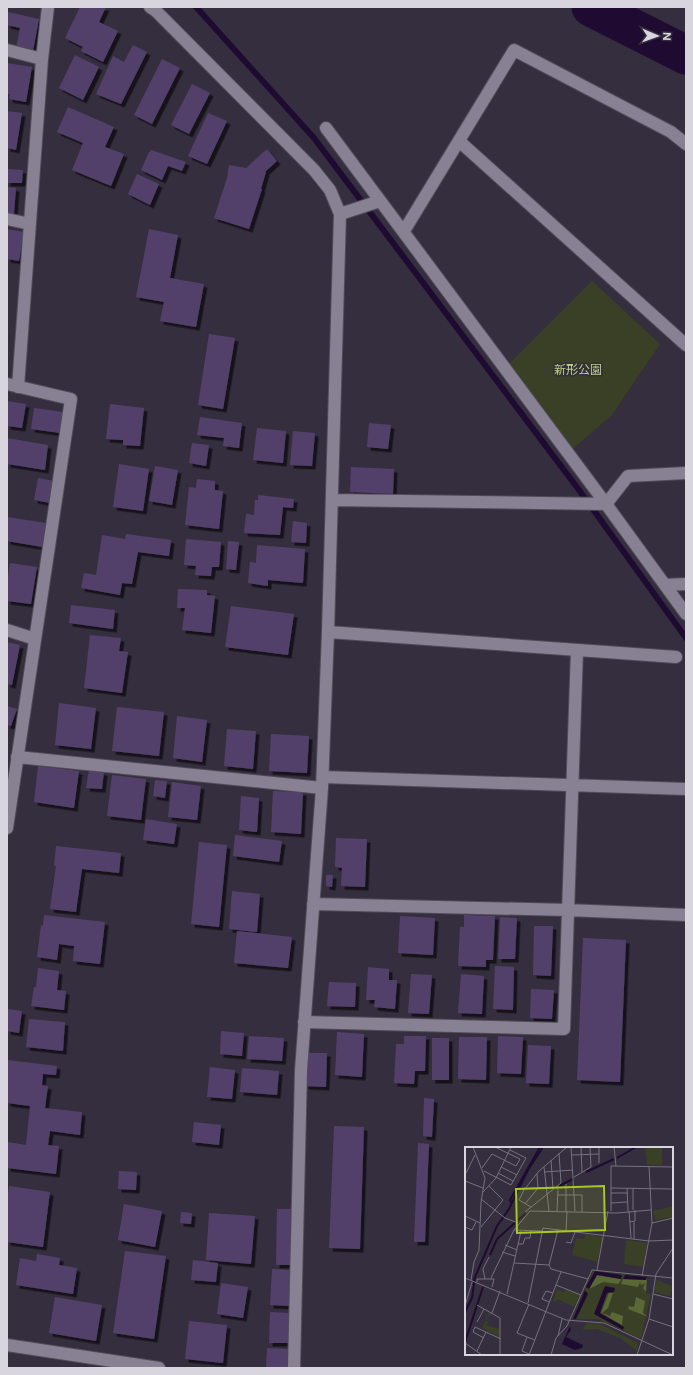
<svg xmlns="http://www.w3.org/2000/svg" width="693" height="1375" viewBox="0 0 693 1375" font-family="Figtree,'Noto Sans JP',sans-serif">
<style>
.green{fill:#394025}
.lines{fill:none;stroke-linecap:round;stroke-linejoin:round}
.stream{stroke:#1f0b31;stroke-width:6}
.river{stroke:#1f0b31;stroke-width:39}
.building{fill:#53406b;filter:url(#shadow)}
.minor-casing{stroke:#524b58;stroke-width:14}
.minor{stroke:#888193;stroke-width:12}
.labels{text-anchor:middle;dominant-baseline:central;stroke-width:3;stroke-linejoin:round;paint-order:stroke}
.park-label{font-size:12px;fill:#bbd184;stroke:#352e3e}
.inset-river{fill:none;stroke:#1f0b31;stroke-width:2}
.inset-road{fill:none;stroke:#77717e;stroke-width:1}
.view{fill:#a6c821;fill-opacity:0.15;stroke:#a6c821;stroke-width:2}
.inset-edge{fill:none;stroke:#d9d5df;stroke-width:2}
</style>
<defs>
<filter id="shadow"><feDropShadow dx="3.5" dy="3.5" stdDeviation="0" flood-color="#0009"/></filter>
</defs>
<rect width="100%" height="100%" fill="#352e3e"/>
<!-- green -->
<path class="green" d="M592,281L660,344L612,415L568,453L505,368Z"/>
<g class="lines">
<!-- stream -->
<path class="stream" d="M196,7L314,138L579,490L686,638"/>
<!-- river -->
<path class="river" d="M591,7L686,55"/>
</g>
<!-- building -->
<path class="building" d="M80,7H106L99,22L118,31L103,62L81,51L83,47L65,38Z
M8,12L39,19L33,51L16,48L20,28L7,25Z
M133,45L147,52L121,104L96,94L113,56L124,62Z
M75,55L99,67L83,100L59,88Z
M162,59L180,68L152,124L134,115Z
M7,63L32,67L26,102L9,99L10,94H7Z
M192,84L210,93L189,134L171,125Z
M68,107L114,127L105,147L124,154L111,186L72,170L83,143L57,132Z
M7,111L22,113L16,150L7,148Z
M208,113L227,121L207,164L188,156Z
M267,149L277,161L265,172H266L261,189H262L249,229L214,218L227,178L229,165L246,168Z
M151,150L186,162L182,171L168,166L162,180L141,170L149,152H150Z
M7,169L23,170L22,183H7Z
M137,174L159,184L150,205L128,194Z
M7,187L16,188L14,214H7Z
M7,229L24,232L19,261L7,259Z
M149,229L178,235L170,278L204,284L196,327L160,321L164,302L136,297Z
M209,334L235,338L223,409L198,405Z
M7,401L26,404L22,428L7,426Z
M110,404L144,408L140,446L123,445V440L106,439Z
M34,408L63,412L60,433L31,429Z
M200,417L242,423L239,448L223,446L224,438L197,435Z
M369,423L391,425L388,449L367,447Z
M257,428L286,431L283,463L253,460Z
M293,431L315,433L312,466L290,465Z
M7,438L48,445L45,470L7,464Z
M192,443L209,445L206,466L189,463Z
M119,464L149,469L143,511L113,507Z
M155,466L178,470L172,505L149,501Z
M351,467L394,469L393,494L350,492Z
M38,478L54,481L50,503L34,500Z
M197,479L215,481V490L223,491L219,529L185,525L189,487L196,488Z
M258,495L294,499L293,508L283,507L280,535L244,533L246,514L254,515L255,500H258Z
M7,517L46,523L42,547L7,541Z
M293,521L307,523L306,543L291,542Z
M126,534L171,540L169,556L138,552L132,584L122,583L120,595L81,588L84,573L96,575L102,535L125,539Z
M186,539L221,542L219,567H212L211,576L195,575L196,566L184,565Z
M228,541L239,542L236,570L226,569Z
M257,545L305,549L303,583L268,580V586L248,583L250,562L256,563Z
M10,563L37,567L31,604L7,601V582Z
M178,589L207,590V595L215,596L211,633L182,630L185,608H177Z
M71,605L115,610L113,629L69,623Z
M231,606L294,614L288,655L225,647Z
M90,635L121,638L119,651L128,652L122,693L84,688Z
M7,642L20,645L12,685L7,684Z
M59,703L96,708L91,749L55,745Z
M7,706L17,709L11,726L7,725Z
M117,707L164,712L159,756L112,751Z
M177,716L207,720L202,762L173,758Z
M227,729L256,731L253,769L224,766Z
M271,734L309,736L307,773L269,771Z
M38,766L79,771L74,808L34,802Z
M89,770L104,772L102,789L86,788Z
M112,775L146,779L141,820L107,816Z
M155,780L167,781L165,798L153,796Z
M172,782L201,786L197,820L168,817Z
M273,791L303,792L301,834L271,832Z
M241,796L259,798L257,832L239,830Z
M146,819L177,824L174,844L143,840Z
M235,835L282,841L279,862L233,856Z
M336,838L367,839L365,887L341,886L342,868L335,867Z
M199,842L227,845L219,927L191,924Z
M56,846L121,853L119,873L82,869L76,912L50,909L56,866H54Z
M326,875H333L332,887L326,886Z
M232,891L260,894L257,932L229,929Z
M44,915L105,922L100,964L73,961L74,946L59,944L57,960L37,957L41,925L43,926Z
M464,915L495,916L493,960H486V967L458,966L460,927H464Z
M400,916L435,918L433,955L398,953Z
M500,917L517,918L515,959H498Z
M534,926H553L551,976L533,975Z
M237,931L292,937L288,968L234,963Z
M583,938L626,940L620,1082L577,1080Z
M495,966L514,967L513,1010L493,1009Z
M368,967L389,969V980H397L395,1009L374,1007L375,1000H366Z
M38,968L59,971L57,990L66,991L64,1010L31,1006L34,987H36Z
M411,974L432,975L429,1014L408,1013Z
M461,974L484,976L482,1014L458,1013Z
M329,982L356,983L355,1007L327,1006Z
M531,989L554,990L552,1019L530,1018Z
M8,1009L22,1011L19,1033L7,1031Z
M29,1019L65,1022L63,1051L26,1047Z
M221,1031L244,1033L242,1056L220,1054Z
M337,1032L364,1034L362,1077L335,1075Z
M249,1036L284,1038L282,1061L247,1059Z
M404,1036H426L425,1071H415L414,1084L394,1083L396,1044H404Z
M498,1036L523,1037L521,1074L497,1073Z
M459,1037H487L486,1080L458,1079Z
M432,1038H449V1080H432Z
M528,1045L551,1046L549,1084L526,1083Z
M306,1053H327L326,1087L305,1086Z
M7,1060L57,1066L56,1075L43,1074L42,1085L48,1086L45,1108L82,1112L80,1135L50,1131L48,1145L59,1146L56,1174L7,1168V1142L26,1145L30,1106L7,1103Z
M210,1067L235,1070L232,1099L207,1097Z
M242,1068L279,1071L277,1095L240,1092Z
M424,1098L434,1099L432,1137L423,1136Z
M194,1122L221,1125L219,1145L192,1142Z
M334,1126L364,1127L360,1249L329,1248Z
M418,1143L429,1144L425,1242H414Z
M119,1171L137,1172L136,1190L118,1189Z
M9,1186L50,1192L43,1247L7,1242V1201Z
M124,1204L162,1211L155,1247L118,1240Z
M277,1209H291L290,1265H276Z
M181,1212L192,1213L191,1224L180,1223Z
M209,1213L255,1216L251,1264L206,1260Z
M125,1251L166,1256L154,1339L113,1333Z
M37,1254L60,1258L59,1265L77,1268L73,1294L16,1285L20,1258L36,1261Z
M193,1260L218,1263L216,1282L191,1280Z
M272,1269L292,1270L290,1306L270,1305Z
M221,1283L248,1287L243,1318L217,1314Z
M55,1297L102,1305L96,1341L49,1333Z
M270,1312L290,1313L289,1343H269Z
M189,1321L227,1325L223,1363L185,1359Z
M267,1348L288,1349L287,1368H266Z"/>
<g class="lines">
<!-- minor casing -->
<g class="minor-casing">
<path id="minor" d="M150,7L156,11L314,170L330,190L340,214L328,632L322,788L301,1070L294,1368
M7,50L42,59
M326,128L606,504L686,614
M459,141L686,345
M340,214L380,201
M7,219L30,224
M404,231L514,50L671,132L686,144
M7,384L71,399L7,828
M18,387L42,59L48,7
M332,500L606,504L628,476L686,473
M665,585L686,584
M7,630L35,639
M328,632L676,657
M17,757L322,788
M323,777L686,789
M313,904L568,910L686,915
M304,1022L564,1029L577,650
M7,1345L159,1368"/>
</g>
<!-- minor -->
<use href="#minor" class="minor"/>
</g>
<g class="labels">
<!-- park labels -->
<g class="park-label">
<text x="578" y="370">新形公園</text>
</g>
</g>
<!-- overview -->
<g transform="translate(465 1147)">
<rect width="208" height="208" fill="#352e3e"/>
<path d="M180,0H197V18H182ZM208,59V70L190,73L188,64ZM120,87L138,90L132,115L107,108L111,91L119,92ZM161,93L182,96L178,120L159,117ZM128,124L182,130L181,146L186,147L176,192L132,172H107ZM192,133L207,139L205,149L189,145ZM92,142L99,145L101,142L115,148L109,160L93,152L91,155L88,154ZM24,165L26,166L21,174L24,175L21,178L35,182L34,190L17,181ZM121,176L135,177L173,196L172,204L155,191L132,182L118,183Z" fill="#394025"/>
<path d="M132,128L155,132L156,133L153,137L138,135L124,142ZM182,131L181,145L178,141L180,136L176,138L175,135L173,140L156,137L158,132L181,133ZM144,145L148,146L143,161L137,166L145,169L147,165L158,169L157,178L136,166ZM171,150L180,154L178,166L183,170L163,162L164,159L169,160Z" fill="#5a6836"/>
<path d="M130,124L157,128L156,132L132,128L124,142L121,140ZM160,128L182,130L181,133L158,132ZM140,139L150,141L149,145L142,146L135,166L159,180L158,183L129,167ZM120,143L123,147L111,172H108ZM105,179L106,183L101,190L118,198L117,201L110,203L97,197Z" fill="#1f0b31"/>
<path class="inset-river" d="M152,11L171,0M121,25L149,12M94,39L108,32M47,57L45,53L75,0M25,108L32,92L61,66M0,165L7,151L10,130L32,79L44,62L63,23L78,0M0,195L18,140"/>
<path class="inset-road" d="M106,0L110,64M116,0L117,25M134,0V16M149,0L151,19M107,8L134,7M86,13L88,42M36,20L52,28M79,20L84,64M17,21L27,7L51,19L55,12L30,0M19,24L46,38L61,11L45,3M79,25L108,23M33,26L48,34M0,28L10,8M109,30L126,20L125,0M0,34L18,41M101,37V64M146,41L208,42M162,41L163,64M168,41V63M18,45L31,31L46,0M146,46H162M93,48H117V65M16,52L40,71L53,76M146,56L162,55M60,57L73,41L72,27M66,60L54,53L59,43L74,24L102,0M92,64L93,42M146,64V19L208,20M164,64L166,91M60,65L96,36L94,6M0,69L15,76M165,75L170,74V63M169,75V92M187,76L208,71M0,80L7,83L11,75M16,80L38,53L24,39M49,83L77,84M93,83L84,118L86,122L123,132M101,84L102,64M101,95L106,96L110,85M53,97H58L60,91H65L66,84M40,98L52,103M37,105L50,109M49,116L84,118M132,123L143,64M177,129L187,76L184,19M0,131L101,173L139,176L208,208M26,131L49,83L65,64L152,66L186,63M20,132L18,122L24,110M6,133L9,115L14,103L16,55L20,31L8,0M12,135V132H29L27,140M91,138L116,148M42,147L56,84M188,147L208,152M84,155L77,152L81,144L88,146M63,156L78,81L184,94L208,93M64,157L52,186L70,193M12,158L35,171V208M0,159L7,135M27,166L35,144M184,172L208,180M12,175L19,162M93,189L97,172M62,190L57,204L64,207M19,191L8,185L10,180L36,192M0,196L17,208M12,204L21,185M64,208L96,125M86,208L91,191L102,179L127,123L208,131M172,208L184,172L191,127L208,101"/>
<path class="view" d="M139,39L140,83L52,86L51,42Z"/>
<rect width="208" height="208" class="inset-edge"/>
</g>
<!-- border -->
<rect width="693" height="1375" fill="none" stroke="#d9d5df" stroke-width="16"/>
<!-- north arrow -->
<g transform="translate(657 36) rotate(92)" stroke="#352e3e" stroke-width="3" paint-order="stroke">
<path d="M0-3L7 15L0 10L-7 15Z" fill="#d9d5df"/>
<text y="-6" font-size="11" font-weight="bold" text-anchor="middle" fill="#d9d5df">N</text>
</g>
</svg>
